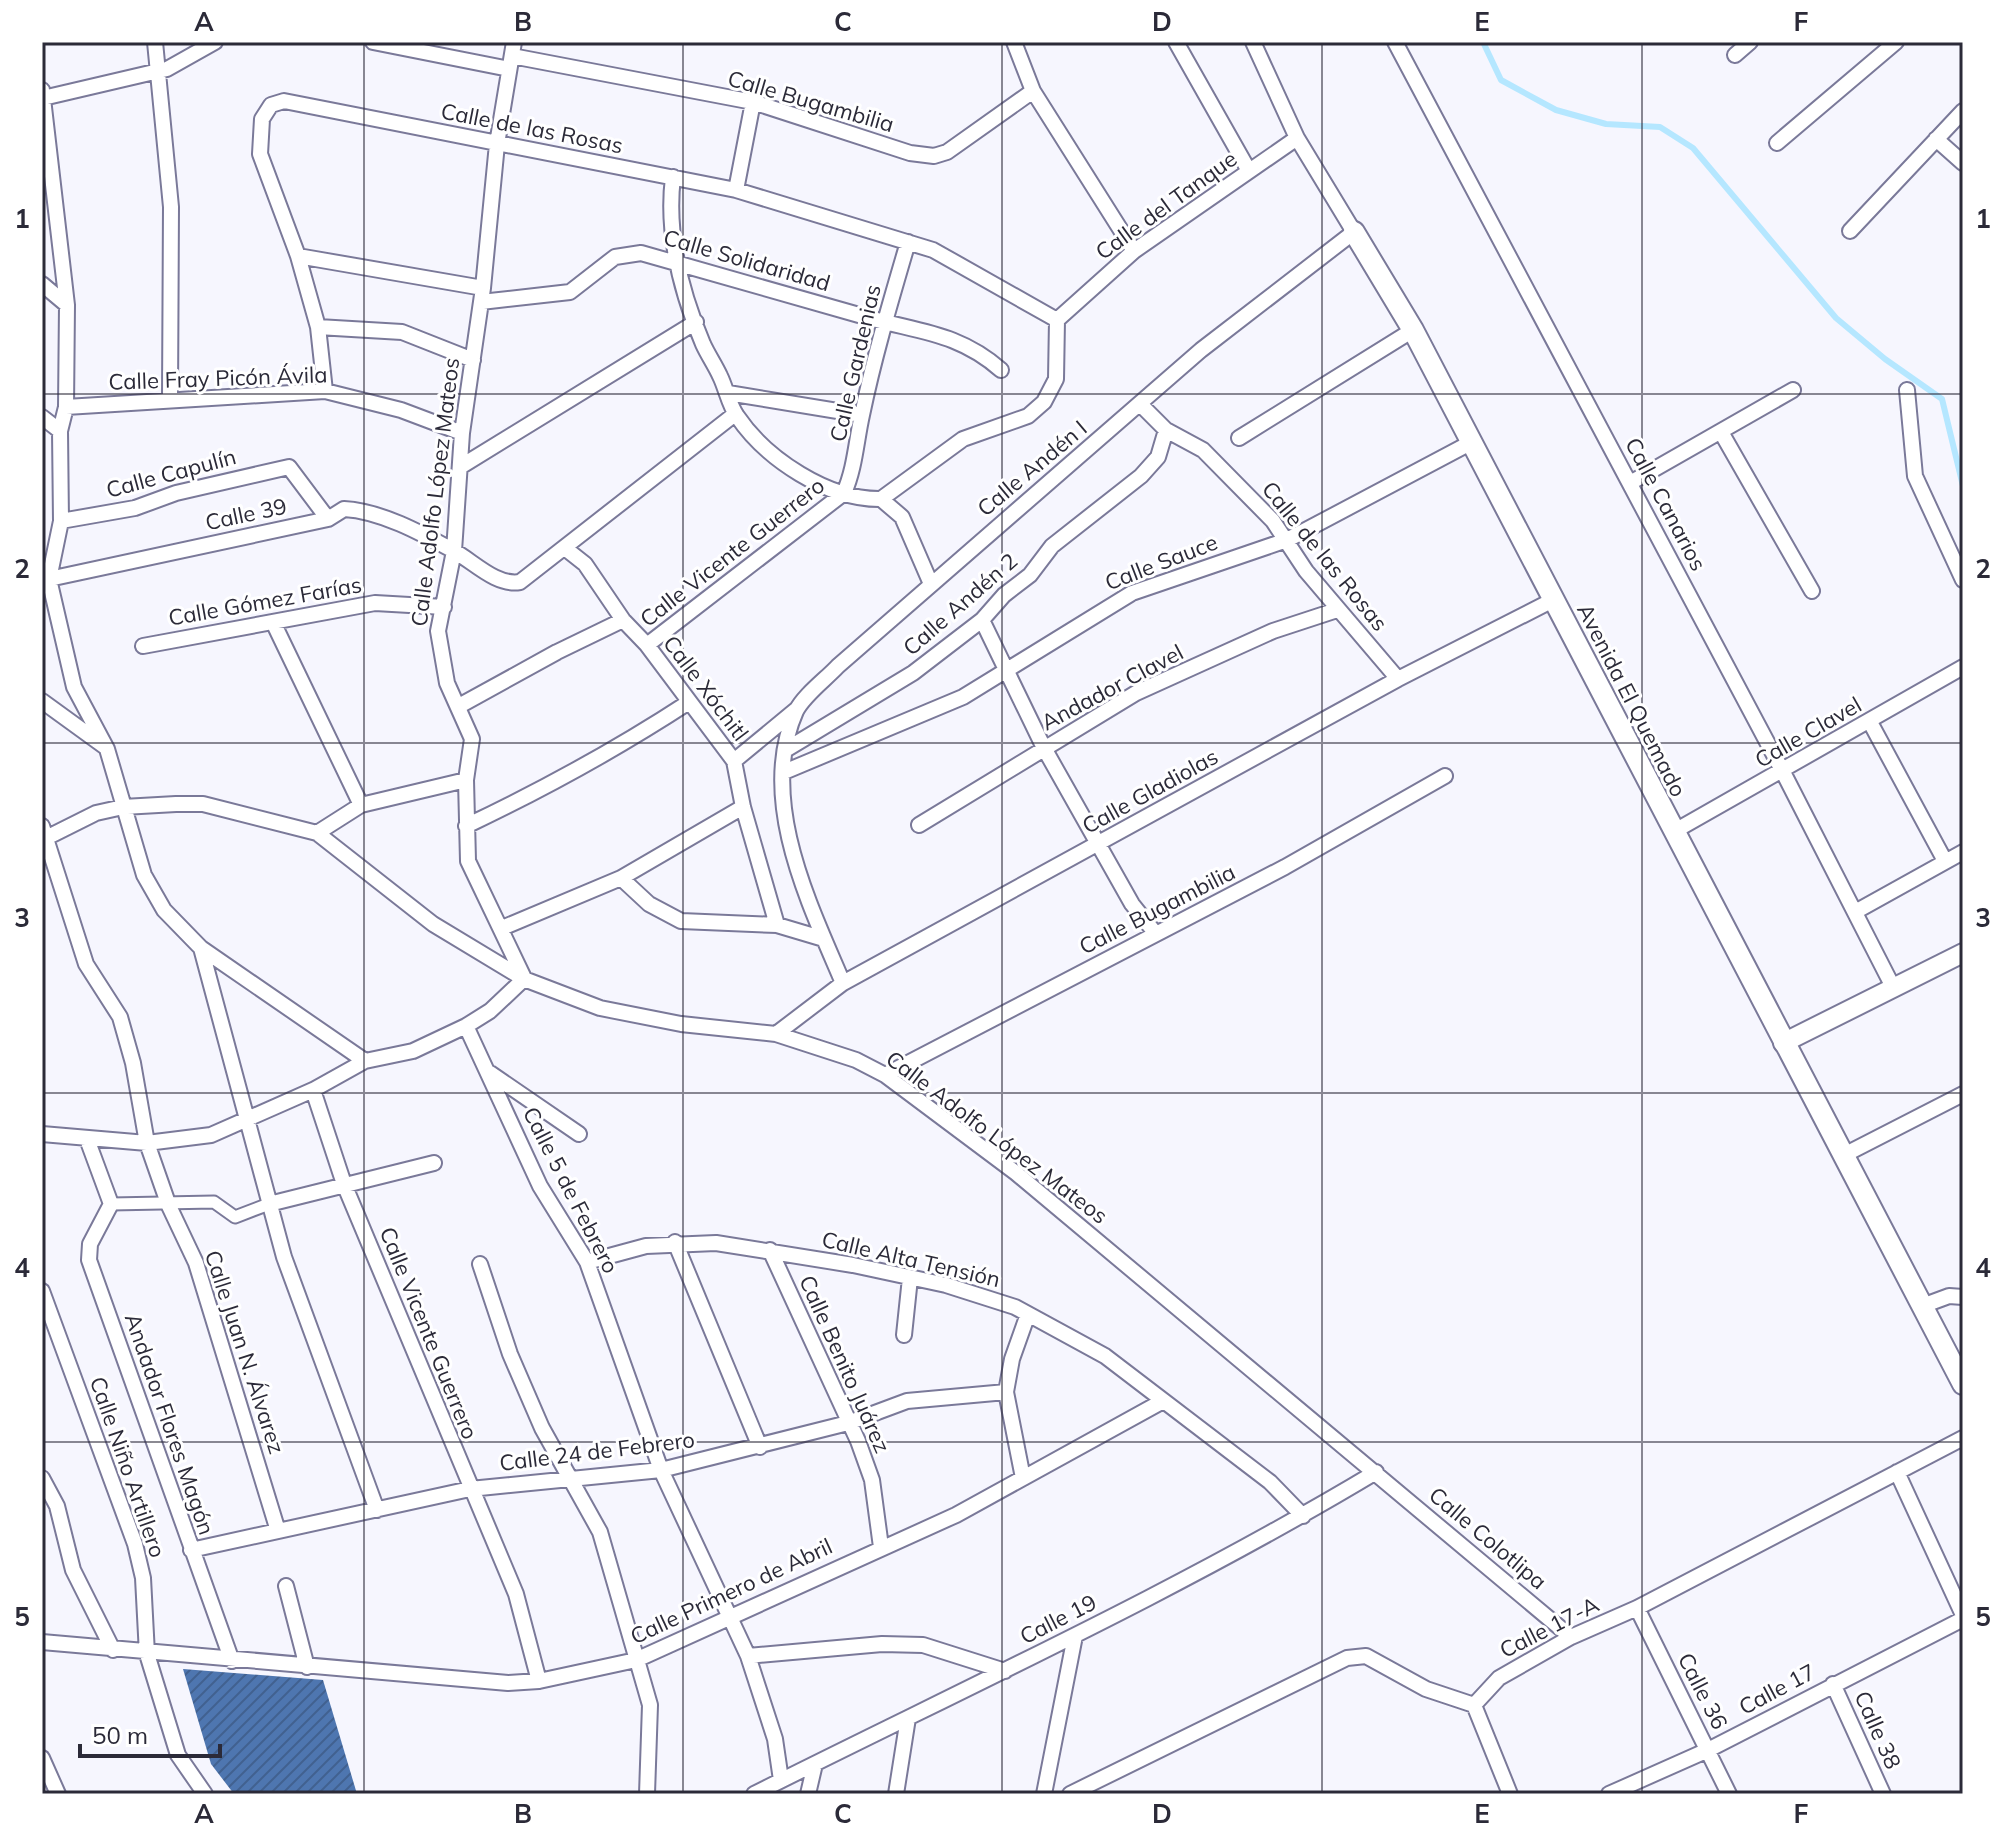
<svg xmlns="http://www.w3.org/2000/svg" width="2005" height="1836" viewBox="0 0 2005 1836" font-family="Mulish,sans-serif">
<style>
.lines{fill:none;stroke-linecap:round;stroke-linejoin:round}
.stream{stroke:#b5e7ff;stroke-width:6}
.building{fill:url(#building-hatch)}
.pedestrian-casing{stroke:#7a7999;stroke-width:15}
.minor-casing{stroke:#7a7999;stroke-width:18}
.tertiary-casing{stroke:#7a7999;stroke-width:22}
.secondary-casing{stroke:#7a7999;stroke-width:24}
.pedestrian{stroke:#fff;stroke-width:11}
.minor{stroke:#fff;stroke-width:14}
.tertiary{stroke:#fff;stroke-width:18}
.secondary{stroke:#fff;stroke-width:20}
.grid{fill:none;stroke:#2b2a38;stroke-width:2;stroke-opacity:0.55}
.labels{text-anchor:middle;dominant-baseline:central;stroke-width:6;stroke-linejoin:round;paint-order:stroke}
.street-label{font-size:22px;fill:#2b2a38;stroke:#fff}
.neatline{fill:none;stroke:#2b2a38;stroke-width:3}
.grid-label{font-size:26px;text-anchor:middle;font-weight:bold;fill:#2b2a38}
</style>
<defs>
<pattern id="building-hatch" width="6" height="6" patternUnits="userSpaceOnUse" patternTransform="scale(2)"><rect width="6" height="6" fill="#4e76b0"/><path d="M-1 1l2-2M0 6l6-6M5 7l2-2" fill="none" stroke="#416190"/></pattern>
</defs>
<rect width="100%" height="100%" fill="#f6f6fe"/>
<g class="lines">
<!-- stream -->
<path class="stream" d="M1483,42L1501,80L1556,110L1606,124L1660,127L1693,148L1836,318L1885,359L1942,399L1963,486"/>
</g>
<!-- building -->
<path class="building" d="M183,1669L323,1680L357,1794H234L211,1764Z"/>
<g class="lines">
<!-- pedestrian casing -->
<g class="pedestrian-casing">
<path id="pedestrian" d="M111,1204L214,1202L235,1217L269,1204"/>
</g>
<!-- minor casing -->
<g class="minor-casing">
<path id="minor" d="M155,42L171,207L170,399
M373,42L509,69
M514,42L497,144L483,288L462,433L454,551L438,631L447,683L472,739L466,780L468,861L524,978
M1014,42L1033,91L1134,251
M1176,42L1249,171
M1395,42L1783,772L1894,989
M1735,55L1750,42
M512,56L753,102L910,153L934,156L947,152L1033,91
M42,90L67,305L66,407L60,431L61,521L49,579L74,687L107,749L144,875L164,910L201,948L365,1061
M43,98L167,69L215,42
M1936,139L1963,163
M1777,143L1896,42
M673,177C666,233 681,292 703,344C708,355 715,365 720,376C726,388 729,405 737,416C766,459 828,500 881,499L963,439L1028,416L1044,402L1056,379L1057,320L1134,251L1297,138
M736,190L753,102
M1850,231L1963,111
M298,256L483,288
M42,284L67,305
M481,302L570,292L615,257L641,253C716,274 791,295 866,317C917,332 958,332 1001,370
M318,327L402,332L473,360
M1907,390L1915,476L1963,580
M325,391L318,327L298,256L260,154L262,119L271,105L284,101L736,190L933,250L1057,320
M728,393L862,415
M1141,405L1166,430L1203,450L1273,521L1306,571L1398,679
M66,407L325,391L401,410L462,433
M42,417L60,431
M1721,432L1812,591
M1239,438L1413,330
M460,467L696,322
M1630,483L1793,390
M881,499L902,517L931,584
M61,521L135,508L176,493L289,467L328,519
M566,549L585,564L623,620L647,645L734,761L743,807L777,925
M42,574L49,579L328,519L344,509C381,511 421,533 454,551C474,562 496,586 520,582L735,414
M982,620L1044,748L1132,904L1156,934
M273,622L361,805
M647,645L844,493C855,468 856,442 862,415C874,357 891,300 908,242
M143,646L375,603L444,607
M42,701L104,746
M459,706L557,652L623,620
M1870,722L1945,861
M787,749L913,673L982,620L1004,595L1030,575L1052,546L1141,476L1158,457L1166,430
M734,761L797,709
M784,772L963,697L1132,593L1287,540L1472,442
M919,825L1136,693L1273,631L1337,610
M42,826L86,964L120,1017L133,1063L147,1143L169,1206L196,1263L278,1531
M466,826C544,789 617,749 689,702
M1673,832L1963,667
M317,833L361,805L466,780
M42,840L96,813L123,807L176,804H203L317,833L433,924L524,979L600,1008L681,1024L776,1034L856,1060L885,1075L1016,1173L1571,1637
M621,878L649,904L681,921L777,925L824,939
M1855,912L1963,852
M502,928L621,878L743,807
M201,948L284,1257L377,1510
M843,983C809,903 757,799 796,711C804,695 826,679 838,666L1201,350L1354,232L1297,138L1253,42
M466,1026L540,1186L587,1262L661,1470L748,1656L775,1739L781,1780
M776,1034L843,983L1398,679L1553,600
M490,1073L579,1134
M885,1075L1285,867L1445,776
M313,1090L344,1184L516,1594L539,1681
M42,1134L147,1143L211,1135L313,1090L365,1061L413,1051L466,1026L490,1011L524,979
M87,1139L111,1204L90,1244L89,1260L232,1661
M1842,1156L1963,1094
M269,1204L434,1163
M675,1242L760,1447
M770,1250L858,1441L872,1480L881,1547
M587,1262L646,1246L716,1243L853,1265L946,1285L1015,1307L1105,1356L1270,1482L1303,1516
M480,1264L510,1354L542,1428L600,1532L650,1705L647,1794
M42,1291L135,1544L143,1578L147,1654L178,1755L205,1794
M1922,1306L1949,1296L1963,1297
M904,1335L910,1278
M1897,1472L1963,1615
M42,1478L57,1506L73,1570L113,1650
M1023,1478L1006,1392L1012,1359L1028,1314
M191,1550L470,1489L661,1470L848,1423L907,1401L1006,1392
M286,1586L307,1667
M1637,1608L1729,1794
M42,1642L508,1683L539,1681L636,1660L956,1515L1163,1401
M748,1656L882,1644L923,1645L1005,1671
M1833,1684L1883,1794
M1474,1705L1499,1678L1571,1637L1637,1608L1963,1438
M1474,1705L1510,1794
M42,1758L58,1794
M754,1794C963,1689 1176,1592 1376,1472
M808,1794L815,1764
M896,1794L908,1718
M1044,1794L1075,1636
M1070,1794L1347,1658L1366,1656L1426,1689L1474,1705
M1609,1794L1708,1750L1963,1619"/>
</g>
<!-- tertiary casing -->
<g class="tertiary-casing">
<path id="tertiary" d="M1783,1043L1963,953"/>
</g>
<!-- secondary casing -->
<g class="secondary-casing">
<path id="secondary" d="M1354,232L1413,330L1963,1384"/>
</g>
<!-- pedestrian -->
<use href="#pedestrian" class="pedestrian"/>
<!-- minor -->
<use href="#minor" class="minor"/>
<!-- tertiary -->
<use href="#tertiary" class="tertiary"/>
<!-- secondary -->
<use href="#secondary" class="secondary"/>
</g>
<!-- grid -->
<path class="grid" d="M364,42V1794M683,42V1794M1002,42V1794M1322,42V1794M1642,42V1794M42,394H1963M42,743H1963M42,1093H1963M42,1442H1963"/>
<g class="labels">
<!-- street labels -->
<g class="street-label">
<text transform="translate(811 101) rotate(16)">Calle Bugambilia</text>
<text transform="translate(532 128) rotate(11)">Calle de las Rosas</text>
<text transform="translate(1166 205) rotate(-36)">Calle del Tanque</text>
<text transform="translate(747 260) rotate(16)">Calle Solidaridad</text>
<text transform="translate(855 363) rotate(-77)">Calle Gardenias</text>
<text transform="translate(218 378) rotate(-2)">Calle Fray Picón Ávila</text>
<text transform="translate(1032 468) rotate(-40)">Calle Andén I</text>
<text transform="translate(171 473) rotate(-15)">Calle Capulín</text>
<text transform="translate(435 492) rotate(-83)">Calle Adolfo López Mateos</text>
<text transform="translate(1666 504) rotate(62)">Calle Canarios</text>
<text transform="translate(246 514) rotate(-12)">Calle 39</text>
<text transform="translate(732 552) rotate(-38)">Calle Vicente Guerrero</text>
<text transform="translate(1325 556) rotate(51)">Calle de las Rosas</text>
<text transform="translate(1161 562) rotate(-21)">Calle Sauce</text>
<text transform="translate(265 601) rotate(-10)">Calle Gómez Farías</text>
<text transform="translate(960 604) rotate(-41)">Calle Andén 2</text>
<text transform="translate(1112 687) rotate(-28)">Andador Clavel</text>
<text transform="translate(706 688) rotate(53)">Calle Xóchitl</text>
<text transform="translate(1632 700) rotate(63)">Avenida El Quemado</text>
<text transform="translate(1808 732) rotate(-30)">Calle Clavel</text>
<text transform="translate(1150 791) rotate(-29)">Calle Gladiolas</text>
<text transform="translate(1157 909) rotate(-27)">Calle Bugambilia</text>
<text transform="translate(997 1137) rotate(37)">Calle Adolfo López Mateos</text>
<text transform="translate(571 1190) rotate(63)">Calle 5 de Febrero</text>
<text transform="translate(911 1259) rotate(13)">Calle Alta Tensión</text>
<text transform="translate(429 1333) rotate(68)">Calle Vicente Guerrero</text>
<text transform="translate(245 1352) rotate(72)">Calle Juan N. Álvarez</text>
<text transform="translate(845 1364) rotate(66)">Calle Benito Juárez</text>
<text transform="translate(170 1424) rotate(71)">Andador Flores Magón</text>
<text transform="translate(597 1451) rotate(-7)">Calle 24 de Febrero</text>
<text transform="translate(128 1467) rotate(71)">Calle Niño Artillero</text>
<text transform="translate(1488 1538) rotate(40)">Calle Colotlipa</text>
<text transform="translate(731 1591) rotate(-25)">Calle Primero de Abril</text>
<text transform="translate(1058 1619) rotate(-27)">Calle 19</text>
<text transform="translate(1549 1627) rotate(-27)">Calle 17-A</text>
<text transform="translate(1777 1689) rotate(-28)">Calle 17</text>
<text transform="translate(1703 1691) rotate(63)">Calle 36</text>
<text transform="translate(1878 1730) rotate(66)">Calle 38</text>
</g>
</g>
<!-- border -->
<rect width="2005" height="1836" fill="none" stroke="#ffffff" stroke-width="88"/>
<!-- scale -->
<path d="M80 1744v12h140v-12" fill="none" stroke="#2b2a38" stroke-width="4"/>
<text x="92" y="1744" font-size="24" fill="#2b2a38" stroke="#ffffff" stroke-width="6" paint-order="stroke">50 m</text>
<rect x="44" y="44" width="1917" height="1748" class="neatline"/>
<g class="grid-label">
<text x="204" y="31">A</text>
<text x="523" y="31">B</text>
<text x="843" y="31">C</text>
<text x="1162" y="31">D</text>
<text x="1482" y="31">E</text>
<text x="1801" y="31">F</text>
<text x="22" y="228">1</text>
<text x="1983" y="228">1</text>
<text x="22" y="578">2</text>
<text x="1983" y="578">2</text>
<text x="22" y="927">3</text>
<text x="1983" y="927">3</text>
<text x="22" y="1277">4</text>
<text x="1983" y="1277">4</text>
<text x="22" y="1626">5</text>
<text x="1983" y="1626">5</text>
<text x="204" y="1823">A</text>
<text x="523" y="1823">B</text>
<text x="843" y="1823">C</text>
<text x="1162" y="1823">D</text>
<text x="1482" y="1823">E</text>
<text x="1801" y="1823">F</text>
</g>
</svg>
